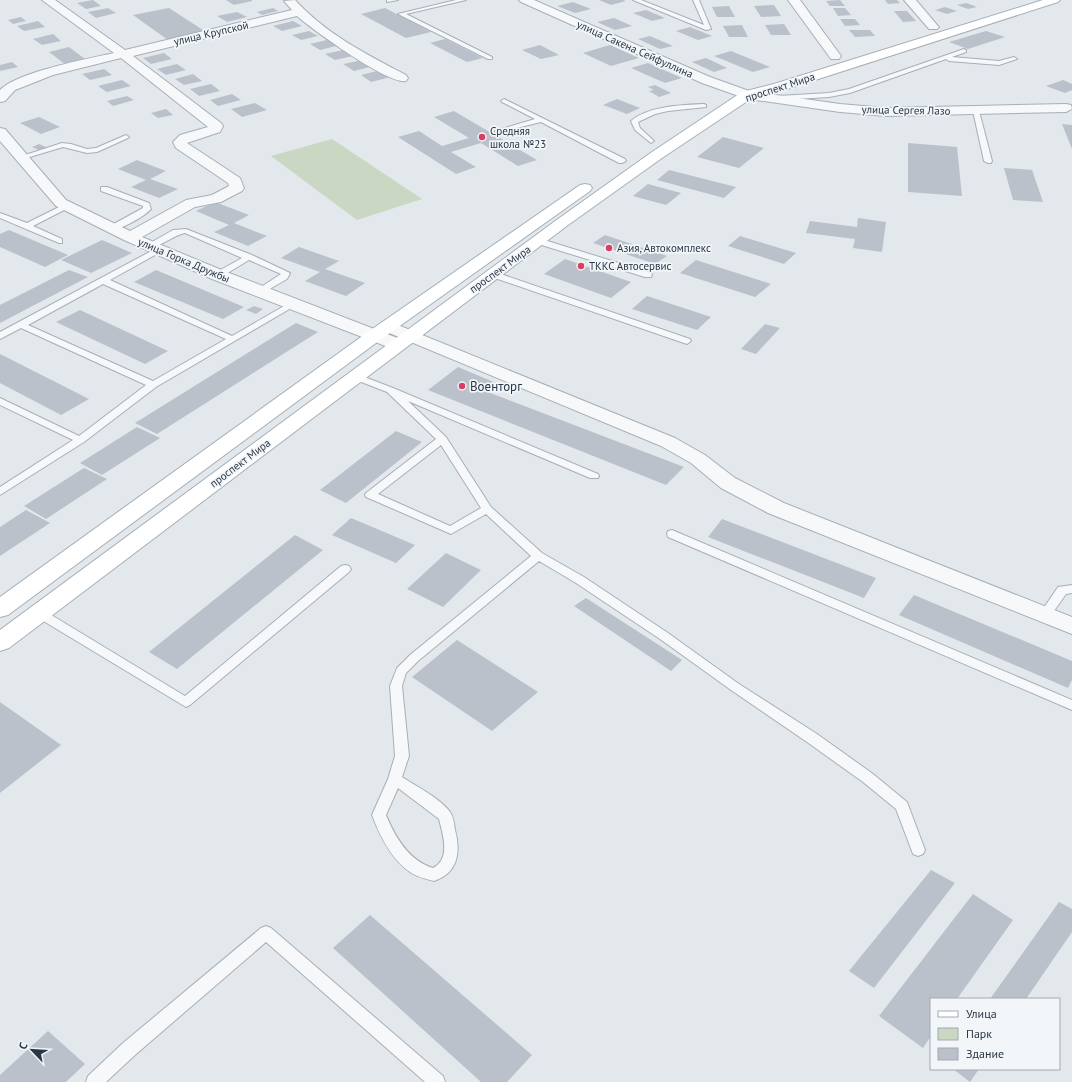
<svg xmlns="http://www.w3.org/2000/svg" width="1072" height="1082" viewBox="0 0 1072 1082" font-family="'PT Sans',sans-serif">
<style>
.green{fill:#cad7c3}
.building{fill:#bac1cb}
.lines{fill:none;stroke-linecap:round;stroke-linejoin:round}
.service-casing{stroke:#a7afb7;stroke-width:2}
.minor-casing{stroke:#a7afb7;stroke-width:2}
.tertiary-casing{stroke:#a7afb7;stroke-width:2}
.secondary-casing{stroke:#a7afb7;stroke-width:2}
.service{fill:#f6f8fa;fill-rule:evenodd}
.minor{fill:#f6f8fa;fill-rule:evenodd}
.tertiary{fill:#f6f8fa;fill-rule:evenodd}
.secondary{fill:#fff;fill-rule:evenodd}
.poi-dot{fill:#db3e65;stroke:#f3f6f9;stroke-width:1.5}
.labels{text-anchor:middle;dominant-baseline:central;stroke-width:3.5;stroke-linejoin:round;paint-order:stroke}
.far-street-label{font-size:11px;fill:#293746;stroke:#f3f6f9}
.far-poi-label{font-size:11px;fill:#293746;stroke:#f3f6f9;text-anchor:start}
.poi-label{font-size:13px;fill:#293746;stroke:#f3f6f9;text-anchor:start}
</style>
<rect width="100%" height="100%" fill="#e3e8ec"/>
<!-- green -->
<path class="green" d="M332,139L422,199L357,220L271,156Z"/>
<!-- building -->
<path class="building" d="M93,0L101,6L86,9L77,3Z
M226,0H252V1L234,5Z
M599,0H623L626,1L611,5Z
M840,0L845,6H830L826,1Z
M885,0H897L900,3L888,4Z
M573,2L591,9L575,13L557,6Z
M966,3L977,7L968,9L957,5Z
M774,5L781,16L761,17L754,6Z
M729,6L735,17H717L712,7Z
M945,7L957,11L947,14L935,10Z
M108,8L116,13L96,18L88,12Z
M169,8L206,32L168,40L133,15Z
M273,8L278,11L262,15L257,12Z
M385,8L431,32L406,38L361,14Z
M833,8H845L851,15L838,16Z
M646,10L665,18L652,21L633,13Z
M894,11H907L916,21L903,22Z
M237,12L247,17L227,22L217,16Z
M21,17L26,21L13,24L8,20Z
M614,18L632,26L615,30L597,22Z
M840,19H855L860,25L845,26Z
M38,21L45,27L24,31L17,26Z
M293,21L302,26L282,31L273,26Z
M784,24L791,35H771L765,25Z
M742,25L748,37H729L723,26Z
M690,27L712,36L698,40L676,31Z
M849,30H870L875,36L855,37Z
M309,31L318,36L301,40L292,35Z
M986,31L1005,37L968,49L949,42Z
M53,34L61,41L42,45L33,39Z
M650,36L673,46L660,49L638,39Z
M445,39L483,58L467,62L430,43Z
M327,40L336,46L320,50L310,44Z
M540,45L559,55L541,59L522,50Z
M610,45L639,58L611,66L583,53Z
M69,47L85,59L65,64L49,52Z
M343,50L353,56L335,60L325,54Z
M731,51L770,67L753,72L714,56Z
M164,53L172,59L151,64L143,58Z
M706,58L727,68L714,72L692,62Z
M363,60L374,66L354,71L343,64Z
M12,62L18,67L0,71V65Z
M648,63L682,78L665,83L631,68Z
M177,64L186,70L166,75L157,69Z
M104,69L112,75L90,80L82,74Z
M381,70L391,77L371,82L361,75Z
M193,74L202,81L184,85L175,79Z
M122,80L131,86L107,92L98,86Z
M1063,80L1072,84V90L1065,93L1046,86Z
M211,84L220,91L199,96L190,89Z
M655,85L671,93L659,97L649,91L654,90L648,87Z
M232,94L241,100L218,106L210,100Z
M127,96L134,100L113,106L107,101Z
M617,99L640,108L627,114L603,105Z
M255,103L267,110L242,117L231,109Z
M166,109L173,115L158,118L151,113Z
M454,111L537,160L518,166L481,143L451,152L476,167L456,174L398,137L419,131L442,146L469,138L434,117Z
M39,117L60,127L41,134L20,123Z
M1062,124L1072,125V149Z
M723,137L764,148L739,168L697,157Z
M908,143L957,147L962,196L908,192Z
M39,144L48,148L41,151L32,147Z
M137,160L166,171L150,179L178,189L159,198L131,187L146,180L118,169Z
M1004,168L1032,170L1043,202L1013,200Z
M669,170L736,187L724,198L657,180Z
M648,184L681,193L666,205L633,196Z
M215,202L249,215L234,223L267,236L248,246L214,232L229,225L196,211Z
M858,218L886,222L882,252L853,248L855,239L806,233L810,221L857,227Z
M9,230L68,255L45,267L0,247V234Z
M605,235L667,256L655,264L593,243Z
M740,236L796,253L784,264L728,246Z
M102,240L132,253L91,273L61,260Z
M299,247L339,261L325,269L365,283L346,296L305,281L320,272L281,258Z
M565,259L631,282L611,298L544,274Z
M696,260L771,284L755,297L680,273Z
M69,270L88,277L0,323V305Z
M156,270L244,307L223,319L134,282Z
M647,296L711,317L697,330L632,309Z
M254,306L263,309L256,314L246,310Z
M80,310L168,351L145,364L56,322Z
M296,323L318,332L157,434L135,423Z
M765,324L780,328L756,354L741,349Z
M0,354L89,399L61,415L0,383Z
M458,367L496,383L485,391L684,467L666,485L428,390Z
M137,427L160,438L102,475L80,463Z
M396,431L422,442L346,503L320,490Z
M84,468L107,479L46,519L24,506Z
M26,510L50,523L0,556V527Z
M351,518L415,545L396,563L332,535Z
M722,519L876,578L864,598L708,537Z
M295,535L323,550L177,669L149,652Z
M446,553L481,570L443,607L407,589Z
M914,595L1072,661V680L1068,688L899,615Z
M586,598L682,660L671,671L574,606Z
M457,640L538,692L492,731L412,677Z
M0,702L61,745L0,793Z
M931,870L955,883L874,988L849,971Z
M973,894L1013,920L957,999H931V1036L923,1048L879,1016Z
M1059,902L1072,909V932L1026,999H990Z
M370,915L532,1055L507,1082H481L333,948Z
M48,1031L85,1064L66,1082H0V1075Z
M953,1069H979L970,1082Z"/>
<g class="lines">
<!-- service casing -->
<g class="service-casing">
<path id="service" d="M387,0H398L387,2Z
M456,0H466L406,14L492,57V59H488L398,14Z
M633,0H641L704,25L693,0H699L711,29L706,30Z
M964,49L966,50V52L952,57L999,61L1014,57L1017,59L999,65L949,61L946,59L850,93L829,97L778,100L775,98L778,96L829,93L849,89Z
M504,99L625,159L626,161L622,163H619L541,122L495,133V131L535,119L502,102L501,101Z
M704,104L706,105V107L668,111L655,114L638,122L640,128L654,141L651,143L635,130L631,121C648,106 682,105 704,104Z
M974,110L979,111L992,161L991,163H988L984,161L973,111Z
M126,135L129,137L128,138L97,152L87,153L63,147L23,159L19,157L62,143L71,144L87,149L96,148Z
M101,187H107L149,203L151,209C145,216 119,231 110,230V226L143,208V206L101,191Z
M65,204H68L72,206L33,226L62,239V243H59L0,218V213L27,223Z
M186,229L252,255L290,273L287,279L261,294L257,291L258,289L281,274L249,260L221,277H215L214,275L215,273L242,258L185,233C173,235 157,250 146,248L145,246L173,230Z
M535,239H541L651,273L652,275L651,277H645L535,243Z
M157,248H163L164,250L110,280L232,336L291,302L294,301L298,304L156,387L84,442L0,495V487L73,440L0,405V398L79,436L146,385L21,328L0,339V332ZM103,284L226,339L153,381L28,325Z
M489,272H495L690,339L691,341L687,344L684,343L489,276L488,274Z
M354,373L393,388L598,474L599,476L598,478H590L408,401L446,437L491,507L542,553L584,577L668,633L739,684L817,734L873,774L907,802L925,850L923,854L918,856L913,854L896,809L863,782L807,742L731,690L660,639L576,583L539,561L418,661L406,673L402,686L409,756L402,777C416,786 441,799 450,812C454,818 454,824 455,830C461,852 458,873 434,881C426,879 417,877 410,872C391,859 380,836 372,815L388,779L395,756L390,686L397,668L410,655L531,556L486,514L451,534L366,497L365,495L366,493L436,439L387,392L351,378L349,376L351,374ZM441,445L481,508L450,526L378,494ZM398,788L439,819C443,835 451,859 433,868C409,861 395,837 386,815Z
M672,530L1072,700V710L668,537L667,534L668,531Z
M345,565L349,566L351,569L349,572L190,705L186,707L35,616L33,613L35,610L39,609L43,610L185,696L341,566Z
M1072,585V593L1066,594L1049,618L1045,619L1041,618L1039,615L1058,587Z
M266,926L271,928L443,1076L445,1082H425L266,942L135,1055L106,1082H86L88,1076L123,1043L261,928Z"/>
</g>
<!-- minor casing -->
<g class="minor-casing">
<path id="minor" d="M42,0H55L125,50L292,10L284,1L295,0C326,34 366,54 406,75L408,78L406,81C389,85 313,30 297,16L133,56L221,123L223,126L220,132L187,143L240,178L244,188L242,191L221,202L195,207L142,237L224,271L400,339L403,343L400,347L394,348L388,347L212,279L124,240L56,206L0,141V128L5,129L66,200L130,231L186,200L212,195L229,186L228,183L176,148L173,142L180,135L208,127L121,58L53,75L15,90L5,101L0,102V90C17,72 87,59 114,53Z
M788,0H800L841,56L839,59H831Z
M904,0H916L937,25L939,27L937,29H929Z
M747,91L840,104L886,108L1066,104L1071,105L1072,109L1066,112L886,116L840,112L742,98L741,95L742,92Z
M388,321L675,438L705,455L735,478L784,503L1072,617V634L768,513L721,488L691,463L661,446L382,330L379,326L382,322Z"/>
</g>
<!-- tertiary casing -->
<g class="tertiary-casing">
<path id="tertiary" d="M519,0H534L710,77L752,92L753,95L752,98L747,99L702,83L521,2Z"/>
</g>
<!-- secondary casing -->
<g class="secondary-casing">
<path id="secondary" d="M1043,0H1060L1058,2L784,90L752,98L662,158L568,225L9,648L0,651V630L558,219L652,152L742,92L774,84Z
M585,184L590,185L592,188L590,191L380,340L8,615L0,617V597L368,332L580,185Z"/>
</g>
<!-- service -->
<use href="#service" class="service"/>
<!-- minor -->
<use href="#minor" class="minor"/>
<!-- tertiary -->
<use href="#tertiary" class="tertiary"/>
<!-- secondary -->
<use href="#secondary" class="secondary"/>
</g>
<!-- markers -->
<g class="poi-dot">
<circle cx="482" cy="137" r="4"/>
<circle cx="609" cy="248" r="4"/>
<circle cx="581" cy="266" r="4"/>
<circle cx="462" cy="386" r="4"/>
</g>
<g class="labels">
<!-- far-street labels -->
<g class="far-street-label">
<text transform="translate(211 33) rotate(-13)">улица Крупской</text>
<text transform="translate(635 49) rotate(24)">улица Сакена Сейфуллина</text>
<text transform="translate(780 87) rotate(-18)">проспект Мира</text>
<text transform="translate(906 110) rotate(1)">улица Сергея Лазо</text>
<text transform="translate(184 260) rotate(23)">улица Горка Дружбы</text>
<text transform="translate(500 269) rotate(-36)">проспект Мира</text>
<text transform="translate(240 463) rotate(-37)">проспект Мира</text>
</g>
<!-- far-poi labels -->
<g class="far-poi-label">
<text x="490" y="131">Средняя<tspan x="490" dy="13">школа №23</tspan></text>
<text x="617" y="248">Азия, Автокомплекс</text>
<text x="589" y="266">ТККС Автосервис</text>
</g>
<!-- poi labels -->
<g class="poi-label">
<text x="470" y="386">Военторг</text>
</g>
</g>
<!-- legend -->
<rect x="930" y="998" width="130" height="72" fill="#f3f6f9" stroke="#a2aab1"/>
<rect x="938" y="1011" width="20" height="6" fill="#ffffff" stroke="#a2aab1"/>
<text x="966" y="1018" font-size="12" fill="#293746">Улица</text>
<rect x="938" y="1028" width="20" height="12" fill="#cad7c3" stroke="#a2aab1"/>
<text x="966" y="1038" font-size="12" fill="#293746">Парк</text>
<rect x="938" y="1048" width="20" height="12" fill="#bac1cb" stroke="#a2aab1"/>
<text x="966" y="1058" font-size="12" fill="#293746">Здание</text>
<!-- north arrow -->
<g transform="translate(32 1050) rotate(295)" stroke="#f3f6f9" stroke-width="3" paint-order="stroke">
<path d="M0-3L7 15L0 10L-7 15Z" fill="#293746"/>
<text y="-6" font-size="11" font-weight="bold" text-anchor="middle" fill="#293746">С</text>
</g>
</svg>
